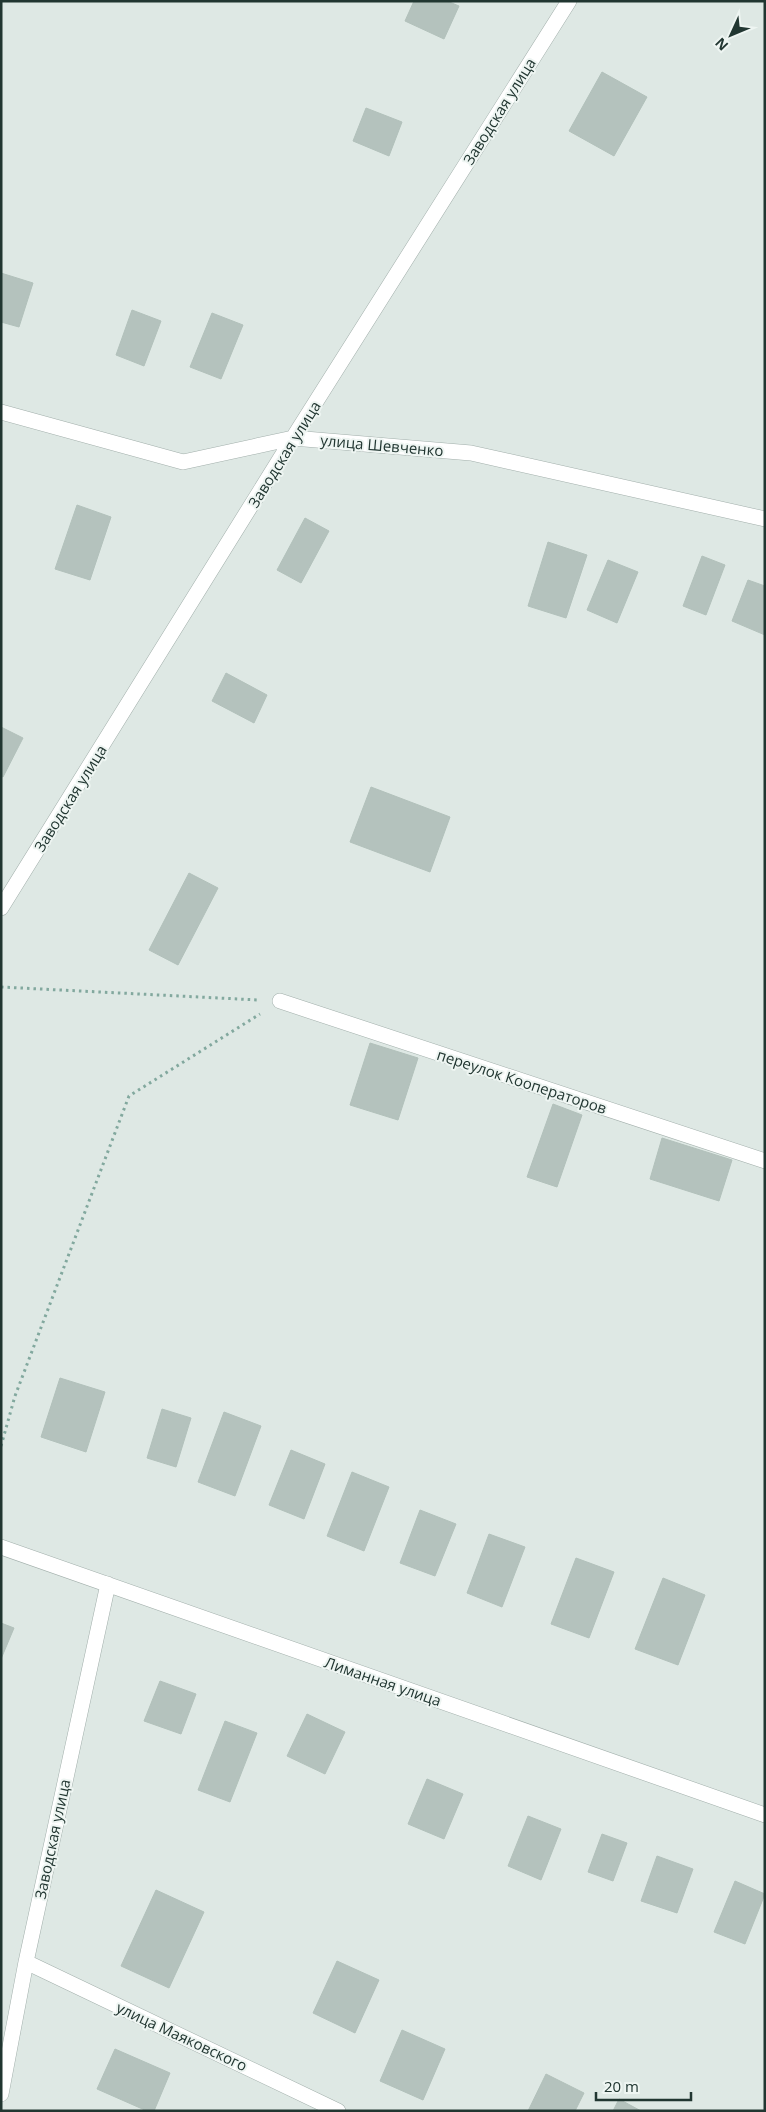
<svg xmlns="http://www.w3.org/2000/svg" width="766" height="2112" viewBox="0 0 766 2112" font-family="'Open Sans',sans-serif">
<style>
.building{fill:#b4c2bd;stroke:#b2c1bb}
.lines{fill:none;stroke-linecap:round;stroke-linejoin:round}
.minor-casing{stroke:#a2afab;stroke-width:16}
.path{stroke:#82a89e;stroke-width:3;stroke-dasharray:2.5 4;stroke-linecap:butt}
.minor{stroke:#fff;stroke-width:15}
.labels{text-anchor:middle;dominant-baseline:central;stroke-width:4;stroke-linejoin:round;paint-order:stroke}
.street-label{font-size:15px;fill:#213631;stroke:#eef5f2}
</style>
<rect width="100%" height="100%" fill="#dee8e4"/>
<!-- building -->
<path class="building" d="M414,1H447L459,6L444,39L405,21Z
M602,72L647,97L614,156L569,131Z
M366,108L402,122L389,156L353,141Z
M1,273L33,283L19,327L1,322Z
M132,310L161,321L144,366L116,355Z
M212,313L243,325L221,379L190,367Z
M77,505L111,517L90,580L55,569Z
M305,518L329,531L301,583L277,570Z
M548,542L587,555L566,618L528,606Z
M702,556L725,565L706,615L683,606Z
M608,560L638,572L617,623L587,610Z
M748,580L765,586V635L732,621Z
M226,673L267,695L254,723L212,701Z
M1,727L23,738L3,777L1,776Z
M371,787L450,817L430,872L350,842Z
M189,873L218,888L178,965L149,950Z
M370,1043L418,1058L398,1120L350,1105Z
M553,1104L582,1115L557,1187L527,1177Z
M662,1138L732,1160L719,1201L650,1179Z
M60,1378L105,1392L86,1452L41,1437Z
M162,1409L191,1418L176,1467L147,1458Z
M224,1412L261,1426L235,1496L198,1482Z
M291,1450L325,1464L304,1519L269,1505Z
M352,1472L389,1487L364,1551L327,1536Z
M420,1510L456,1524L435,1576L400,1563Z
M489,1534L525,1547L502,1607L467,1593Z
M576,1558L614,1572L589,1638L551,1624Z
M663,1578L705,1595L678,1665L635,1649Z
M1,1623L14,1628L1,1659Z
M160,1681L196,1694L181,1734L144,1721Z
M307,1714L345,1732L325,1774L287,1756Z
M225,1721L257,1733L230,1802L198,1790Z
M427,1779L463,1794L444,1839L408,1824Z
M528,1816L561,1829L541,1880L508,1866Z
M602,1834L627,1843L613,1881L588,1872Z
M657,1856L693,1869L677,1913L641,1901Z
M735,1881L765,1894L745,1944L714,1932Z
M156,1890L204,1912L169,1988L121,1966Z
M337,1961L379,1980L355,2033L313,2013Z
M402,2030L445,2049L423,2100L380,2081Z
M115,2049L170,2073L154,2111H147L97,2089Z
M546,2074L584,2093L575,2111H528Z
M619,2099L641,2111H613Z"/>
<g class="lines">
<!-- minor casing -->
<g class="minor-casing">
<path id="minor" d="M1,412L183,462L293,438L471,453L765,519
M1,908L293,438L569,1
M280,1001L765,1161
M1,1547L765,1815
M26,1962L338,2111
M1,2094L26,1962L108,1584"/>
</g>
<!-- path -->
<path class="path" d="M1,987L258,1000
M1,1446L15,1396L129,1096L260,1014"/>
<!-- minor -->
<use href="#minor" class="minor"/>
</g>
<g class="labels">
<!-- street labels -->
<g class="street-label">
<text transform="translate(499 111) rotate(-58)">Заводская улица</text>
<text transform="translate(382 445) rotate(5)">улица Шевченко</text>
<text transform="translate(284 454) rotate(-58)">Заводская улица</text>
<text transform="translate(70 798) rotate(-58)">Заводская улица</text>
<text transform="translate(522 1081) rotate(18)">переулок Кооператоров</text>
<text transform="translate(383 1681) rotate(19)">Лиманная улица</text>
<text transform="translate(52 1839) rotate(-78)">Заводская улица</text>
<text transform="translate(182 2036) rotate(25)">улица Маяковского</text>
</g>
</g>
<!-- border -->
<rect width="766" height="2112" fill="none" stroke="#213631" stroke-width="5"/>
<!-- north arrow -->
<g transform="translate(731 35) rotate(226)" stroke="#eef5f2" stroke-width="4" paint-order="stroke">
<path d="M0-4L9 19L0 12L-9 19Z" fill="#213631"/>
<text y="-8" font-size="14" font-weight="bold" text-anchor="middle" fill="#213631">N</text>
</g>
<!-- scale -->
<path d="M596 2092v8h95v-8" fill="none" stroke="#213631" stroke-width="2.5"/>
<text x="604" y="2092" font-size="15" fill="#213631" stroke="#eef5f2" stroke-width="4" paint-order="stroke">20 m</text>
</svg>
